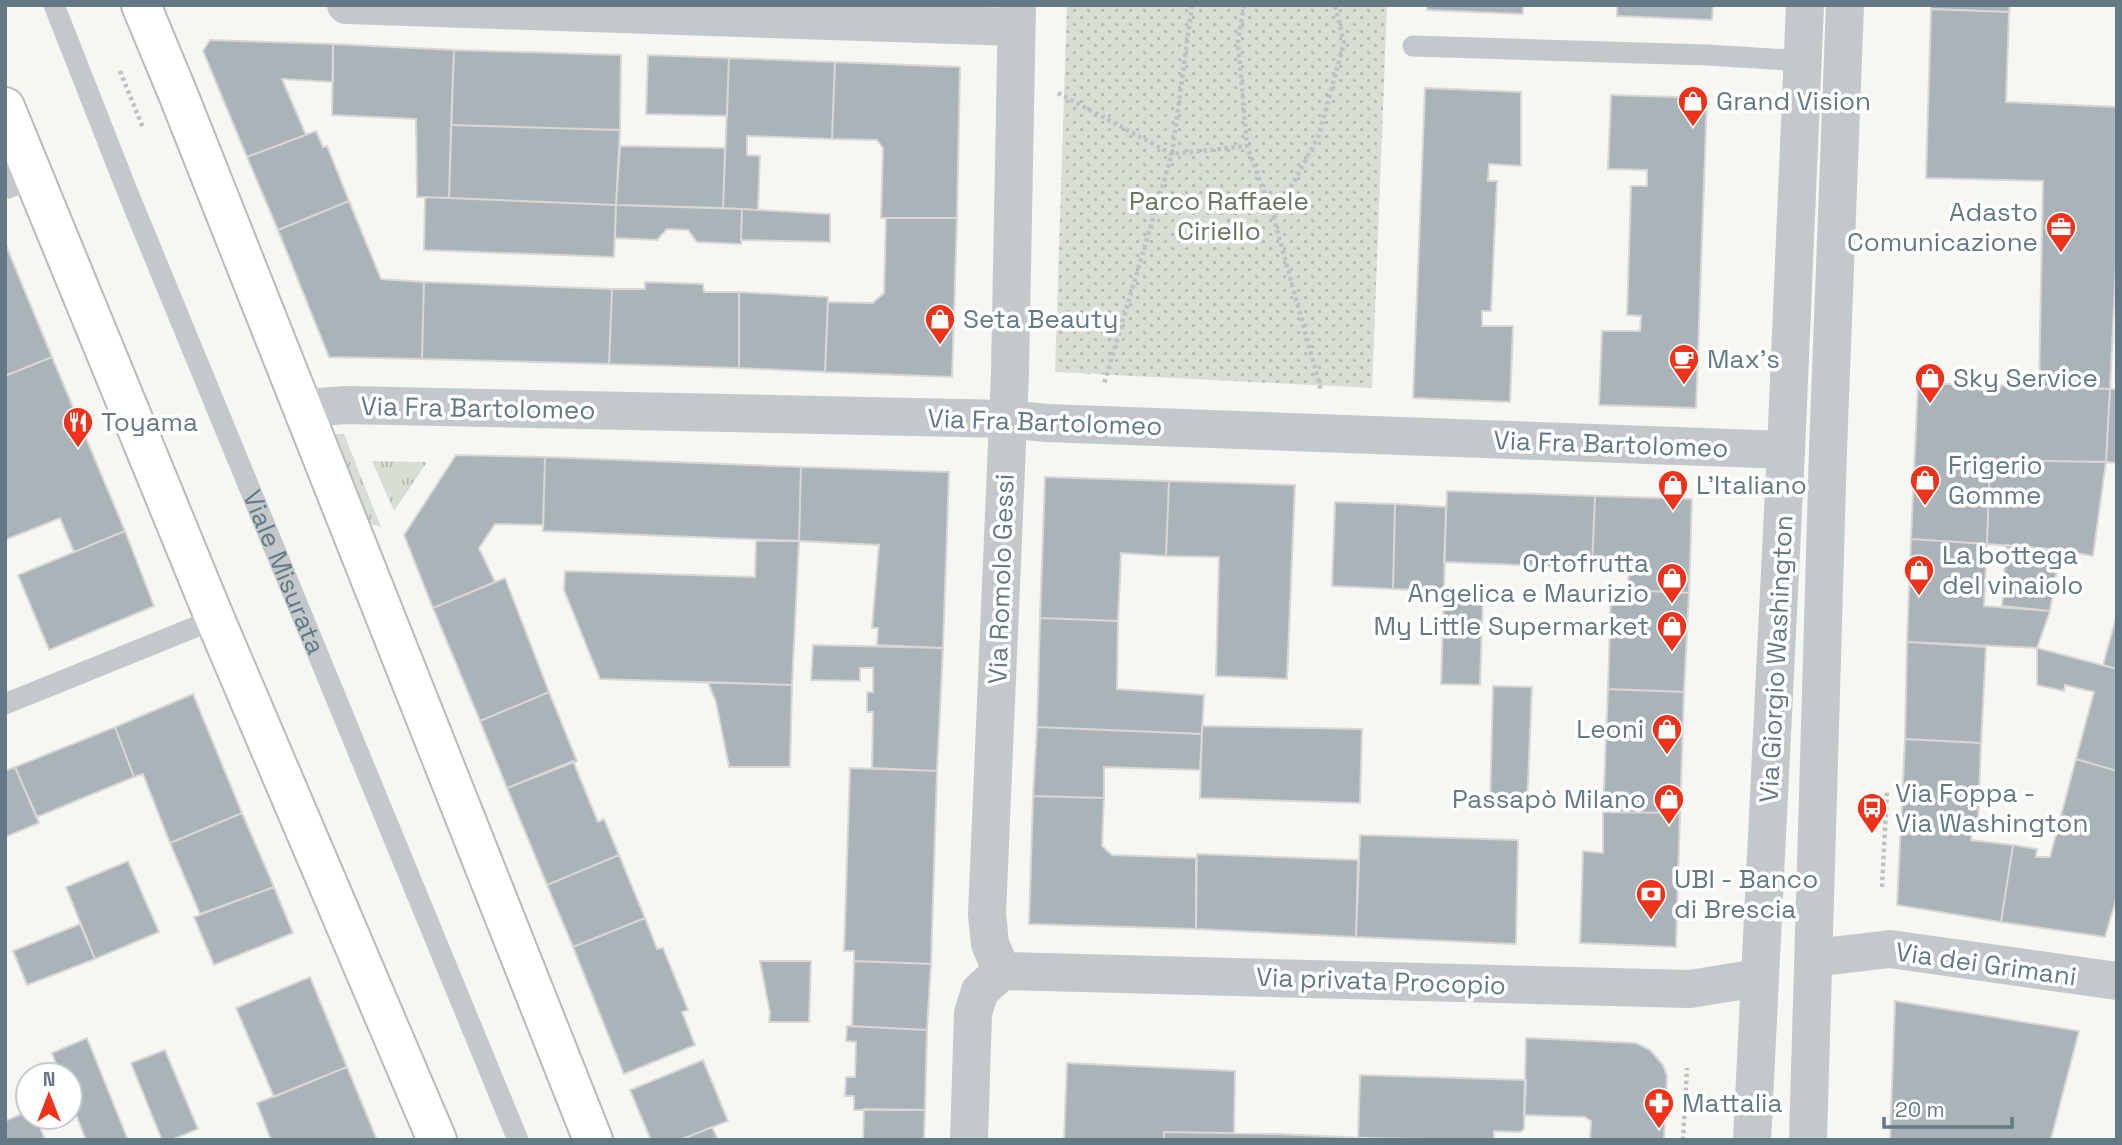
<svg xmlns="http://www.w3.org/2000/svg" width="2122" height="1145" viewBox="0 0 2122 1145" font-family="'Space Grotesk',sans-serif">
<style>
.grass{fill:url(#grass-tufts)}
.park{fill:url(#park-dots)}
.building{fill:#aab4b8;stroke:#d8d7d5;stroke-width:2}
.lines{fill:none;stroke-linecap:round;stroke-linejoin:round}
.primary-casing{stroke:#b6bbbe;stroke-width:42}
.path{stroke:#bfc1c3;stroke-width:4.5;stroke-dasharray:3.5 3.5;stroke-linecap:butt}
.service{stroke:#c3c8cb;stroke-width:21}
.minor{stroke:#c3c8cb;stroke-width:38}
.tertiary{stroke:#c3c8cb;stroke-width:38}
.primary{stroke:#fff;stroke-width:38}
.labels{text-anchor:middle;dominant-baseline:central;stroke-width:7;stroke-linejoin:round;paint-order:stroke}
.poi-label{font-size:26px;fill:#637a86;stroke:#fff;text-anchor:start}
.park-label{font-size:26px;fill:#66775e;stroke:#fff}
.street-label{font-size:26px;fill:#637a86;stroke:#fff}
</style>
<defs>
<pattern id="grass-tufts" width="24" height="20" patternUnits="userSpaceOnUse" patternTransform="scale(1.75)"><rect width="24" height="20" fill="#d8ded3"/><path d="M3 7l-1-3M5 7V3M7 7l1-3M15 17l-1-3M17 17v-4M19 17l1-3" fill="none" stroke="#b3b9b1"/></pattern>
<pattern id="park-dots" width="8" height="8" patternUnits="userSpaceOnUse" patternTransform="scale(1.75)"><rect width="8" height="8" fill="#d8ded3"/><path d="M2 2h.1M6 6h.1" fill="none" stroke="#b3b9b1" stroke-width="1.8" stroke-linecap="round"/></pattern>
</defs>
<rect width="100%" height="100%" fill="#f6f6f2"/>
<!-- grass -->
<path class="grass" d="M327,434H344L381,527L362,521Z
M372,461L427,462L394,511Z"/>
<!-- park -->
<path class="park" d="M1067,5H1387L1372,388L1055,372Z"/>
<!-- building -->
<path class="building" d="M1427,5H1523V14L1427,10Z
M1617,5H1713L1712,20L1617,16Z
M1931,5H2010L2009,12L1931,9Z
M1931,9L2009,12L2006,102L2117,107V241L2110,389L2039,386L2043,181L1926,178Z
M210,40L333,44V82L282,79L306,135L247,157L203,51Z
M333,44L454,50L449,198L417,197L416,119L332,115Z
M454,50L621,55L620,130L451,125Z
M648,55L729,58L727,116L646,114Z
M729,58L835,62L832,139L747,136V155L760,156L758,210L723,208Z
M835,62L960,67L957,218H881L883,148L877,140L832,139Z
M1425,88L1521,92V166L1489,164L1488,181H1497L1491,311H1482V326H1513L1510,402L1413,398Z
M1611,95L1707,98L1696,408L1599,405L1602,331H1640L1641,316L1627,315L1631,186H1647V170L1608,169Z
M451,125L620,130L616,205L449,198Z
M316,131L323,147L327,146L349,201L278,230L247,157Z
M620,146L725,148L723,208L616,205Z
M425,197L616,205L614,257L424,250Z
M349,201L381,279L424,282L422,359L329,357L278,230Z
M616,205L742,209L741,244L697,242L688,230L667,229L657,240L615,238Z
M742,209L830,214V242L741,240Z
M886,218H957L952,377L825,372L828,302L873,303L884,293Z
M5,243L52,357L5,376Z
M424,282L612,289L609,364L422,359Z
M645,282L703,284L704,292H739V368L609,364L612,289H645Z
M739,292L828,297L825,372L739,368Z
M52,357L125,531L74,552L60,518L5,540V376Z
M1918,383L2110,389L2106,462L1990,460L1987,544L1911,539Z
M2110,389H2117V463L2106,462Z
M456,455L545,457L543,525L495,524L479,548L495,582L433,608L404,535Z
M545,457L801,467L799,541L543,531Z
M1990,460L2106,462L2093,556L2060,550L1987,544Z
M801,467L949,472L943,648L877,645L878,628H872L879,545L799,541Z
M1045,477L1169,481L1166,556L1121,553L1118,621L1040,618Z
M1169,481L1295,485L1287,679L1216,676L1219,557L1166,556Z
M1447,491L1595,496L1592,568L1444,562Z
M1595,496L1692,499L1689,593L1627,590L1629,570L1592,568Z
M1335,502L1395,504L1393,589L1332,586Z
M1395,504L1446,507L1444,591L1393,589Z
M125,531L154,606L49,650L18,575Z
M1911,539L1987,544L1984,606L2050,611L2037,648L1907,642Z
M756,541H799L792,685L600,679L564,590L565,571L755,577Z
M2006,545L2060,550L2050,611L2002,606Z
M505,578L549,692L480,721L433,608Z
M1611,589L1689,593L1684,692L1608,689Z
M1444,591L1483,593L1480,685L1441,684Z
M2117,614V669L2103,665Z
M1040,618L1118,621L1117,689L1204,695L1202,734L1037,727Z
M1907,642L1986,647L1981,743L1905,739Z
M813,645L943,648L937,771L872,768L873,712H867V692H873V668H860V681L811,680Z
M2037,648L2117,669V771L2076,759L2094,692L2065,685L2064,691L2037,685Z
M708,682L792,685L790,767H729L716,702Z
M1493,686L1532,687L1527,806H1490Z
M1608,689L1684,692L1680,813L1603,812Z
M549,692L577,761L507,788L480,721Z
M193,694L242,813L170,843L143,774L134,777L115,727Z
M1202,726L1362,729L1360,803L1200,798Z
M115,727L134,777L37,817L15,767Z
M1037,727L1202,734L1200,770L1104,767V798L1033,796Z
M1905,739L1981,743L1978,825L1975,830H1972L1971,840L2013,845L2001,922L1897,905Z
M2076,759L2117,771V896L2105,937L2001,922L2013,845L2037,849L2036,857H2050Z
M573,761L598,822L604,819L619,855L547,885L507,788Z
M15,767L39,823L5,837V771Z
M850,768L937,771L931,964L854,961V951H844Z
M1033,796L1104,798L1102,846L1112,855L1196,858V929L1029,924Z
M1603,812L1680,813L1676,947L1580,943L1583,851L1603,853Z
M242,813L274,887L200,914L170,843Z
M1360,835L1518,840L1516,944L1356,937Z
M1197,854L1358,860L1356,937L1196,929Z
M619,855L645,918L573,947L547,885Z
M128,861L159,932L95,959L66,887Z
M274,887L293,933L214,965L194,917Z
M645,918L657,949L663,948L688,1010L682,1012L695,1045L624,1074L573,947Z
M80,924L95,959L27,985L13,951Z
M760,961H811L809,1022H769L770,1013Z
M854,961L931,964L927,1030L852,1026Z
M310,977L347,1067L274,1097L236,1008Z
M1895,1001L2079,1031L2051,1139L1890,1140Z
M847,1026L927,1030L925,1110H854V1096H845L846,1077H855L856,1042L846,1041Z
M87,1038L128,1140H86L70,1099V1075H60L52,1053Z
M1526,1038L1636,1043L1650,1050L1663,1065L1667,1076L1664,1140H1590L1591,1121L1585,1117L1524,1115Z
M165,1050L198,1129L171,1140H162L131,1063Z
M703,1060L728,1121L680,1140H651L630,1090Z
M1067,1063L1235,1071L1234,1133L1164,1132V1140L1064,1139Z
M347,1067L377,1140H271L257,1103Z
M1360,1075L1526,1080L1524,1129L1520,1132L1494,1131V1140L1358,1138Z
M864,1109L925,1110L924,1140H863Z
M28,1111V1117H36L45,1140H5V1121Z
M712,1127L718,1140H680Z
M1164,1132L1279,1134L1410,1140H1164Z"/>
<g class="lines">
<!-- primary casing -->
<g class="primary-casing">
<path id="primary" d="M141,5L178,94L593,1140
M5,107L215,619L437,1140"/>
</g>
<!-- path -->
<path class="path" d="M1192,5L1172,154L1247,146L1274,219L1320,386V391
M1244,5L1238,42L1247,146
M120,71L143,128
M1058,93L1172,154L1104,384
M1274,218L1319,135L1344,43L1335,5
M1882,887L1887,791
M1683,1140L1687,1068"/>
<!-- service -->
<g class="service">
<path id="s1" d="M54,5L128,193L518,1140"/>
<path d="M1413,46L1707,55L1804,61"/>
<path d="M5,704L215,619"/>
</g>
<!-- minor -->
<path class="minor" d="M346,5L1016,27
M5,180L31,170
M303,408L347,405L1008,419L1047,423L1786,450
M1814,958L1890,949L2117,981
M1002,971L990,944L987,914L1010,373L1017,5
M1002,971L1690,989L1758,978
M969,1140L973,1013L980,991L1002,971"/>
<!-- tertiary -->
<path class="tertiary" d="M1752,1140L1786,450L1805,5
M1808,1140L1828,450L1845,5"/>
<!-- primary -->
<use href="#primary" class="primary"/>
</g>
<!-- icons -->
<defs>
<g id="shop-pin" transform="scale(1.575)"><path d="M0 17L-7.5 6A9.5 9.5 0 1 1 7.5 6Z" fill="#ef331a" stroke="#fff"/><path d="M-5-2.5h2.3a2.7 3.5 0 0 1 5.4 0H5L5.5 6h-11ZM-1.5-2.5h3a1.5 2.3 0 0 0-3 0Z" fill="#fff"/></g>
<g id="office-pin" transform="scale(1.575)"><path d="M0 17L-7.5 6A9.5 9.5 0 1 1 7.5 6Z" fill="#ef331a" stroke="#fff"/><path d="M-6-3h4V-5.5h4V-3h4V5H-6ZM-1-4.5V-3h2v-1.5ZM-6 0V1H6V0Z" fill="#fff"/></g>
<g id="cafe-pin" transform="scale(1.575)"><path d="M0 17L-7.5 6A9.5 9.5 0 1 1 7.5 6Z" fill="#ef331a" stroke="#fff"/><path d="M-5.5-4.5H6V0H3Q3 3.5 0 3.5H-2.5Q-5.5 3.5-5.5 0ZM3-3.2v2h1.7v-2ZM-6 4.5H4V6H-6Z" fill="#fff"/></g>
<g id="restaurant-pin" transform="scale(1.575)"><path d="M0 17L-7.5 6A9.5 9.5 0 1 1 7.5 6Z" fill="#ef331a" stroke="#fff"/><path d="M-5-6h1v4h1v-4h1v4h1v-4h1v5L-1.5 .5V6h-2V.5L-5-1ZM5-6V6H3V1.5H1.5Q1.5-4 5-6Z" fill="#fff"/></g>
<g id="bus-pin" transform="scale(1.575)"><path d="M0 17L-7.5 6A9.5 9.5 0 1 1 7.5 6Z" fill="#ef331a" stroke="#fff"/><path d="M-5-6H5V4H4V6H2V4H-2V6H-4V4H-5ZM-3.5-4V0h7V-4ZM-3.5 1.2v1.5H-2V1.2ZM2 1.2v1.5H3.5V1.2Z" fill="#fff"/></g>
<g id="bank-pin" transform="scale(1.575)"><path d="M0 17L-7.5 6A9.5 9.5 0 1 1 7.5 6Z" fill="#ef331a" stroke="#fff"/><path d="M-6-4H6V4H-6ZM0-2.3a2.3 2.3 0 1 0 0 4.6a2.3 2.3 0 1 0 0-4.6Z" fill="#fff"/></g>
<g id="pharmacy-pin" transform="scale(1.575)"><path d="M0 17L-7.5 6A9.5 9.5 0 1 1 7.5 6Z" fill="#ef331a" stroke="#fff"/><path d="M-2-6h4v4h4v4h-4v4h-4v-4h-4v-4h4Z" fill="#fff"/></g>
</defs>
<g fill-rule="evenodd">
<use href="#shop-pin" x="1693" y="101"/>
<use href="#office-pin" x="2061" y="227"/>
<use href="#shop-pin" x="940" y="319"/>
<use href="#cafe-pin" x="1684" y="359"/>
<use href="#shop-pin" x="1930" y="378"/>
<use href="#restaurant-pin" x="78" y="422"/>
<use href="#shop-pin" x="1925" y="480"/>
<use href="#shop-pin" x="1673" y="485"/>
<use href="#shop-pin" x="1919" y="570"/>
<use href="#shop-pin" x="1672" y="578"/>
<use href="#shop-pin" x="1672" y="626"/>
<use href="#shop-pin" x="1667" y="729"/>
<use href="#shop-pin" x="1669" y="799"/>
<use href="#bus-pin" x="1872" y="808"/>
<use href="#bank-pin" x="1651" y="894"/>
<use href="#pharmacy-pin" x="1659" y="1103"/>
</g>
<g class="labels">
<!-- poi labels -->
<g class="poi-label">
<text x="1716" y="101">Grand Vision</text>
<text x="2038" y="212" text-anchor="end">Adasto<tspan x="2038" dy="30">Comunicazione</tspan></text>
<text x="963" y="319">Seta Beauty</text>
<text x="1707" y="359">Max's</text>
<text x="1953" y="378">Sky Service</text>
<text x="101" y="422">Toyama</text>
<text x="1948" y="465">Frigerio<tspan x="1948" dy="30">Gomme</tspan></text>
<text x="1696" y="485">L'Italiano</text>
<text x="1942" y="555">La bottega<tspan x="1942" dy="30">del vinaiolo</tspan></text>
<text x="1649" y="563" text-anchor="end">Ortofrutta<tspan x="1649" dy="30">Angelica e Maurizio</tspan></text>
<text x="1649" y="626" text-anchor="end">My Little Supermarket</text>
<text x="1644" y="729" text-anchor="end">Leoni</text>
<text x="1895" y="793">Via Foppa -<tspan x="1895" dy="30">Via Washington</tspan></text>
<text x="1646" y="799" text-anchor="end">Passapò Milano</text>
<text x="1674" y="879">UBI - Banco<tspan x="1674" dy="30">di Brescia</tspan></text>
<text x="1682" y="1103">Mattalia</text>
</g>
<!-- park labels -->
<g class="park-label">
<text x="1219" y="201">Parco Raffaele<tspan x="1219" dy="30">Ciriello</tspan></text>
</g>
<!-- street labels -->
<g class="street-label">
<text transform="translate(478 408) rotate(1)">Via Fra Bartolomeo</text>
<text transform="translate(1045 422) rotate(2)">Via Fra Bartolomeo</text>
<text transform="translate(1611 444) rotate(2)">Via Fra Bartolomeo</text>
<text stroke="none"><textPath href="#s1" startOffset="612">Viale Misurata</textPath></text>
<text transform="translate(1001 579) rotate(-88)">Via Romolo Gessi</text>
<text transform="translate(1776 659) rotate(-87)">Via Giorgio Washington</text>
<text transform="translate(1986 964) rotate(8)">Via dei Grimani</text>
<text transform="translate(1381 981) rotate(2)">Via privata Procopio</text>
</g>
</g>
<!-- border -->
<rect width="2122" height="1145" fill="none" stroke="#637a86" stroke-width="14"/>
<!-- north arrow -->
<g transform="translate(49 1096)"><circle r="33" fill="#ffffff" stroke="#c1cacf" stroke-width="2"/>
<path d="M0-5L12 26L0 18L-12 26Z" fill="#ef331a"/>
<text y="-10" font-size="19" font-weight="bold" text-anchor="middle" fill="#637a86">N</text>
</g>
<!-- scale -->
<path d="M1884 1117v10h128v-10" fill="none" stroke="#637a86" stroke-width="3.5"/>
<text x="1895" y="1117" font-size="21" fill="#637a86" stroke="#ffffff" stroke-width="5" paint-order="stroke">20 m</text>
</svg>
